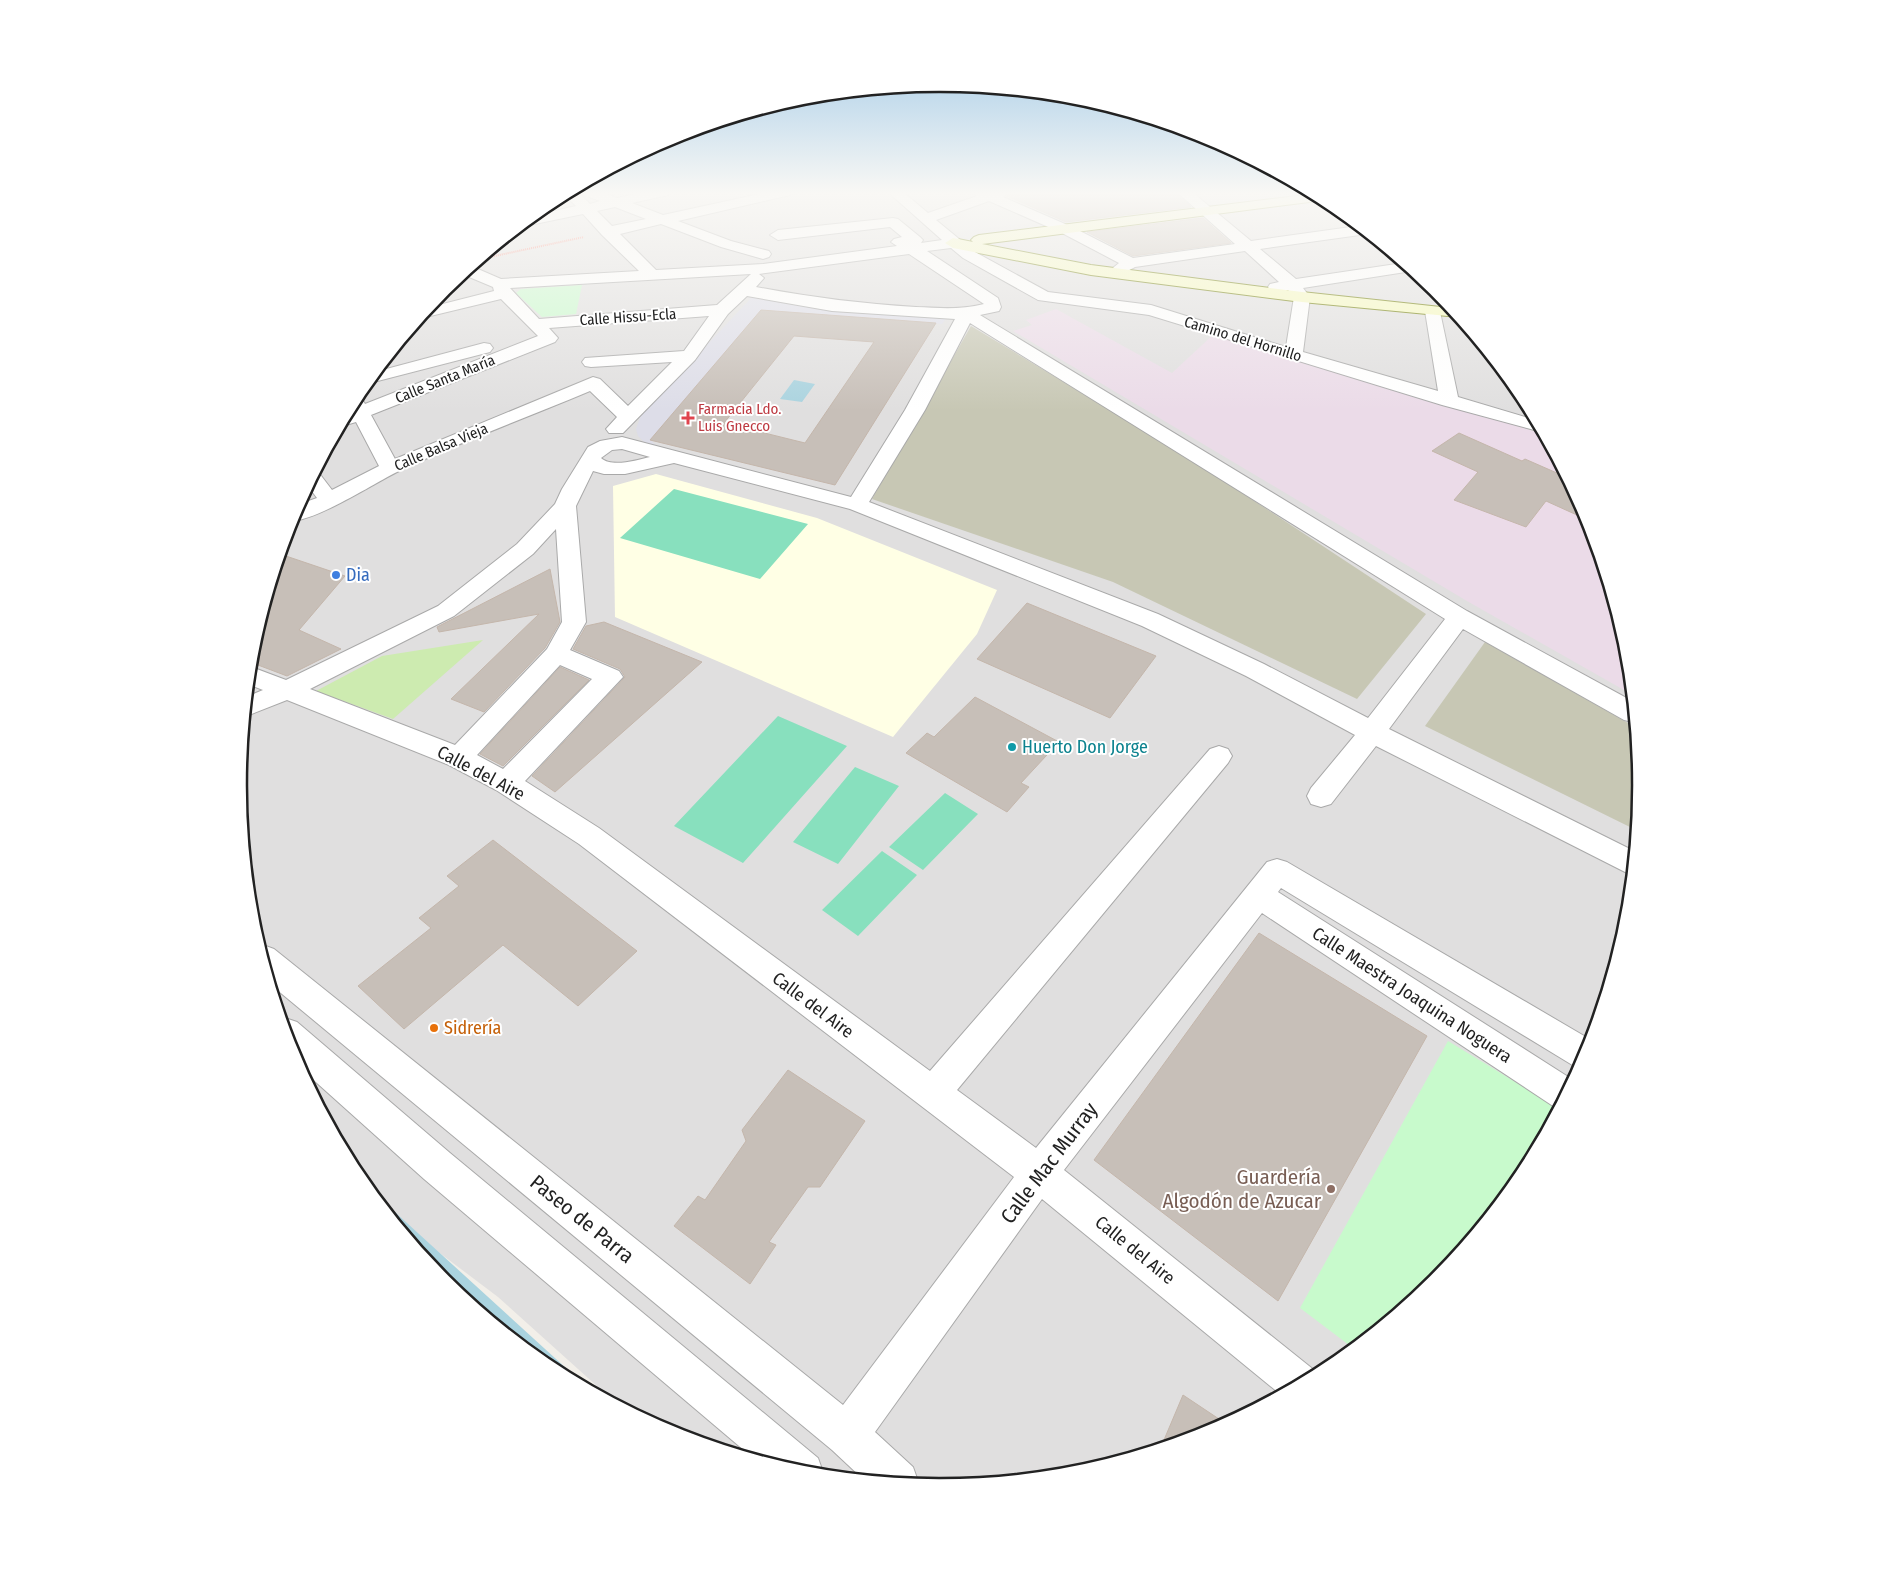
<svg xmlns="http://www.w3.org/2000/svg" width="1878" height="1570" viewBox="0 0 1878 1570" font-family="'Fira Sans Condensed',sans-serif">
<style>
.residential{fill:#e0dfdf}
.industrial{fill:#ebdbe8}
.education{fill:#ffffe5}
.construction{fill:#c7c7b4}
.grass{fill:#cdebb0}
.park{fill:#c8facc}
.pitch{fill:#88e0be}
.parking{fill:#e2e2e2}
.plaza{fill:#dddde8}
.water{fill:#aad3df}
.building{fill:#c7bfb8;stroke:#c4b6ab;fill-rule:evenodd}
.lines{fill:none;stroke-linecap:round;stroke-linejoin:round}
.street-casing{stroke:#a9a9a9;stroke-width:2}
.secondary-casing{stroke:#707d05;stroke-width:2}
.path{stroke:#fa8072;stroke-width:2;stroke-dasharray:1 1;stroke-linecap:butt}
.street{fill:#fff;fill-rule:evenodd}
.secondary{fill:#f7fabf;fill-rule:evenodd}
.health-dot{fill:#e0444e;stroke:#fff;stroke-width:2}
.shop-dot{fill:#3f7fe0;stroke:#fff;stroke-width:2}
.culture-dot{fill:#0f9aa8;stroke:#fff;stroke-width:2}
.food-dot{fill:#e8710a;stroke:#fff;stroke-width:2}
.education-dot{fill:#8d6e63;stroke:#fff;stroke-width:2}
.labels{text-anchor:middle;dominant-baseline:central;stroke-width:4;stroke-linejoin:round;paint-order:stroke}
.far-street-label{font-size:15px;fill:#222;stroke:#fff}
.far-health-label{font-size:15px;fill:#be3a42;stroke:#fff;text-anchor:start}
.shop-label{font-size:18px;fill:#366cbe;stroke:#fff;text-anchor:start}
.culture-label{font-size:18px;fill:#0d838f;stroke:#fff;text-anchor:start}
.street-label{font-size:18px;fill:#222;stroke:#fff}
.food-label{font-size:18px;fill:#c56008;stroke:#fff;text-anchor:start}
.near-street-label{font-size:21px;fill:#222;stroke:#fff}
.near-education-label{font-size:21px;fill:#785e54;stroke:#fff;text-anchor:end}
.rim{fill:none;stroke:#222;stroke-width:2.5}
</style>
<rect width="100%" height="100%" fill="#f2efe9"/>
<!-- residential -->
<path class="residential" d="M569,192H1309L1329,202L1435,289L1522,396L1587,517L1627,648L1640,785L1627,922L1587,1054L1522,1175L1435,1281L1328,1368L1207,1433L1076,1473L939,1486L802,1473L670,1433L618,1405L498,1297L388,1214L356,1174L291,1053L251,922L238,785L251,648L291,516L356,395L443,289L550,202Z"/>
<!-- industrial -->
<path class="industrial" d="M1056,309L1172,373L1215,333L1543,434L1587,517L1627,648L1631,694L1467,601L1013,331L1032,325L1026,320Z"/>
<!-- education -->
<path class="education" d="M656,474L817,518L997,590L977,634L893,737L615,617L613,486Z"/>
<!-- construction -->
<path class="construction" d="M971,326L1180,452L1426,614L1357,699L1113,582L872,499Z
M1485,642L1635,727L1640,785L1636,830L1425,726Z"/>
<!-- grass -->
<path class="grass" d="M483,640L393,719L316,691L382,656Z"/>
<!-- park -->
<path class="park" d="M582,285L576,314L542,317L516,293L521,289Z
M1448,1041L1558,1108L1522,1175L1435,1281L1353,1348L1300,1308Z"/>
<!-- pitch -->
<path class="pitch" d="M674,489L808,524L760,579L620,538Z
M778,716L847,746L743,863L674,826Z
M855,767L899,786L838,864L793,842Z
M945,793L978,814L923,870L889,847Z
M882,851L917,875L858,936L822,910Z"/>
<!-- parking -->
<path class="parking" d="M991,200L1040,222L955,232L945,222L966,217L959,212Z"/>
<!-- plaza -->
<path class="plaza" d="M752,297L864,314L935,313L947,317L942,324L761,310L651,440L658,448L644,442L638,436L636,429L641,415Z"/>
<!-- water -->
<path class="water" d="M794,380L815,384L802,402L780,399Z
M362,1182L590,1390L549,1368L443,1281Z"/>
<!-- building -->
<path class="building" d="M1011,192H1175L1191,207L1066,222L1007,196Z
M1203,218L1231,243L1133,256L1087,232Z
M761,310L936,323L835,485L650,440ZM794,336L874,342L805,443L724,423Z
M1459,433L1522,461L1525,459L1566,477L1588,520L1546,501L1526,527L1454,500L1478,472L1432,451Z
M280,554L345,576L299,630L341,649L287,676L250,662L251,648Z
M550,569L560,622L545,648L484,712L451,699L539,614L439,632L437,627Z
M1027,603L1156,656L1110,718L977,659Z
M604,622L702,662L555,792L532,776L625,677L620,669L573,649L586,626Z
M560,667L589,680L503,766L480,754Z
M975,697L1059,742L1021,783L1029,787L1007,812L906,753L927,733L934,737Z
M493,840L637,951L578,1006L503,945L404,1029L358,986L431,928L419,918L459,886L447,876Z
M1259,933L1427,1036L1278,1301L1094,1160Z
M788,1070L865,1121L820,1187H808L769,1242L776,1245L750,1284L674,1226L698,1196L705,1200L746,1141L742,1130Z
M1183,1395L1225,1423L1207,1433L1161,1447Z"/>
<g class="lines">
<!-- street casing -->
<g class="street-casing">
<path id="street" d="M569,192H578L590,204L600,201L584,195L582,192H601L617,198L645,192H670L668,195L632,203L663,215L768,192H792L790,195L678,221L731,241L769,251L771,254L769,257L763,259L721,247L661,224L620,234L656,270L763,264L897,246L891,242L894,239L902,237L890,227L778,240L770,235L778,230L893,218L898,219L920,237L923,240L921,243L942,240L888,192H903L928,213L977,196L973,192H1009L1003,197L1072,227L1133,258L1235,244L1177,192H1192L1251,241L1358,226L1367,234L1260,249L1296,279L1403,263L1412,271L1303,288L1310,297L1303,352L1438,391L1425,311L1427,307H1439L1458,397L1535,420L1542,432L1442,405L1149,315L1038,300L963,258L951,248L927,251L998,298L1001,307L999,311L980,315L1467,611L1632,701L1633,722L1624,720L1463,629L1389,729L1634,851L1631,875L1376,746L1331,804L1321,807L1311,804L1307,796L1311,788L1355,735L1246,676L1142,626L850,509L674,463L625,474H604L593,471L576,506L586,622L570,650L619,671L623,677L525,781L599,828L930,1071L1210,749L1219,746L1228,749L1232,756L1228,763L957,1090L1036,1148L1267,862L1277,859L1287,862L1591,1040L1579,1068L1574,1066L1281,888L1278,892L1573,1080L1558,1108L1553,1106L1262,913L1064,1170L1314,1370L1317,1375L1280,1394L1042,1199L875,1432L913,1467L919,1484L863,1479L832,1450L270,984L259,947L263,945L274,949L843,1405L1014,1177L579,844L496,790L449,765L287,700L244,717L246,697L263,690L248,684L249,666L286,680L438,606L517,544L555,504L562,489L588,447L600,441L622,437L851,497L905,410L955,319L832,311L747,296L728,314L695,360L623,433H609L606,429L617,417L590,391C526,418 460,442 397,472C373,484 314,522 290,521L297,505L317,498L308,486L315,472L319,473L332,490L379,466L356,422L339,427L356,395L360,396L365,404L538,336L501,299L418,319L427,308L494,291L493,287L462,274L471,266L501,279L639,271L602,235L583,214L525,226L521,225L532,216L576,206L564,194ZM989,201L1062,233L1119,263L1108,272L1116,277L1135,267L1245,251L1279,282L1270,284L1268,287L1270,290H1288L1294,297L1286,347L1151,305L1048,292L975,252L936,220ZM615,207L646,219L612,226L597,211ZM909,254L984,304C961,310 939,308 916,307C861,304 809,297 756,287L764,278L759,274ZM751,274L717,305L539,319L510,288ZM709,316L684,351L585,358L582,362L585,366L591,367L672,362L628,406L600,379L593,377L395,459L371,415L555,342L558,338L549,328ZM970,323L1445,619L1368,718L1264,664L1158,614L869,502L925,410ZM622,449L650,457C637,460 612,468 601,458L612,450ZM556,529L562,622L547,649L455,745L310,689L454,616L533,554ZM560,665L592,679L503,769L477,755Z
M484,343L490,344L493,348L490,352L366,384L375,372Z
M285,1018L297,1022L450,1153L818,1458L824,1475L802,1473L752,1457L424,1179L298,1066L291,1053L281,1019Z"/>
</g>
<!-- secondary casing -->
<g class="secondary-casing">
<path id="secondary" d="M1313,194L1325,200L982,244L1091,265L1302,292L1450,308L1458,317L1302,302L1091,275L953,248L945,243L953,238L973,242L971,240L974,237L979,235Z"/>
</g>
<!-- path -->
<path class="path" d="M490,257L584,237"/>
<!-- street -->
<use href="#street" class="street"/>
<!-- secondary -->
<use href="#secondary" class="secondary"/>
</g>
<!-- sky -->
<linearGradient id="sky" x2="0" y2="1"><stop stop-color="#8fc0e4"/><stop offset="0.47" stop-color="#f9f8f5"/><stop offset="1" stop-color="#f9f8f5" stop-opacity="0"/></linearGradient>
<rect width="1878" height="411" fill="url(#sky)"/>
<!-- markers -->
<path class="health-dot" d="M685.5 410.5h5v5h5v5h-5v5h-5v-5h-5v-5h5z"/>
<circle class="shop-dot" cx="336" cy="575" r="5"/>
<circle class="culture-dot" cx="1012" cy="747" r="5"/>
<circle class="food-dot" cx="434" cy="1028" r="5"/>
<circle class="education-dot" cx="1331" cy="1189" r="5"/>
<g class="labels">
<!-- far-street labels -->
<g class="far-street-label">
<text transform="translate(628 317) rotate(-4)">Calle Hissu-Ecla</text>
<text transform="translate(1243 339) rotate(17)">Camino del Hornillo</text>
<text transform="translate(445 379) rotate(-22)">Calle Santa María</text>
<text transform="translate(441 447) rotate(-23)">Calle Balsa Vieja</text>
</g>
<!-- far-health labels -->
<g class="far-health-label">
<text x="698" y="409">Farmacia Ldo.<tspan x="698" dy="17">Luis Gnecco</tspan></text>
</g>
<!-- shop labels -->
<g class="shop-label">
<text x="346" y="575">Dia</text>
</g>
<!-- culture labels -->
<g class="culture-label">
<text x="1022" y="747">Huerto Don Jorge</text>
</g>
<!-- street labels -->
<g class="street-label">
<text transform="translate(481 773) rotate(28)">Calle del Aire</text>
<text transform="translate(1412 995) rotate(33)">Calle Maestra Joaquina Noguera</text>
<text transform="translate(813 1005) rotate(37)">Calle del Aire</text>
<text transform="translate(1135 1250) rotate(39)">Calle del Aire</text>
</g>
<!-- food labels -->
<g class="food-label">
<text x="444" y="1028">Sidrería</text>
</g>
<!-- near-street labels -->
<g class="near-street-label">
<text transform="translate(1049 1163) rotate(-53)">Calle Mac Murray</text>
<text transform="translate(582 1219) rotate(39)">Paseo de Parra</text>
</g>
<!-- near-education labels -->
<g class="near-education-label">
<text x="1321" y="1177">Guardería<tspan x="1321" dy="24">Algodón de Azucar</tspan></text>
</g>
</g>
<!-- crop -->
<path d="M0 0H1878V1570H0ZM939 92H940A692 692 0 0 1 1632 784V786A692 692 0 0 1 940 1478H939A692 692 0 0 1 247 786V784A692 692 0 0 1 939 92Z" fill="#fff" fill-rule="evenodd"/>
<path class="rim" d="M939 92H940A692 692 0 0 1 1632 784V786A692 692 0 0 1 940 1478H939A692 692 0 0 1 247 786V784A692 692 0 0 1 939 92Z"/>
</svg>
